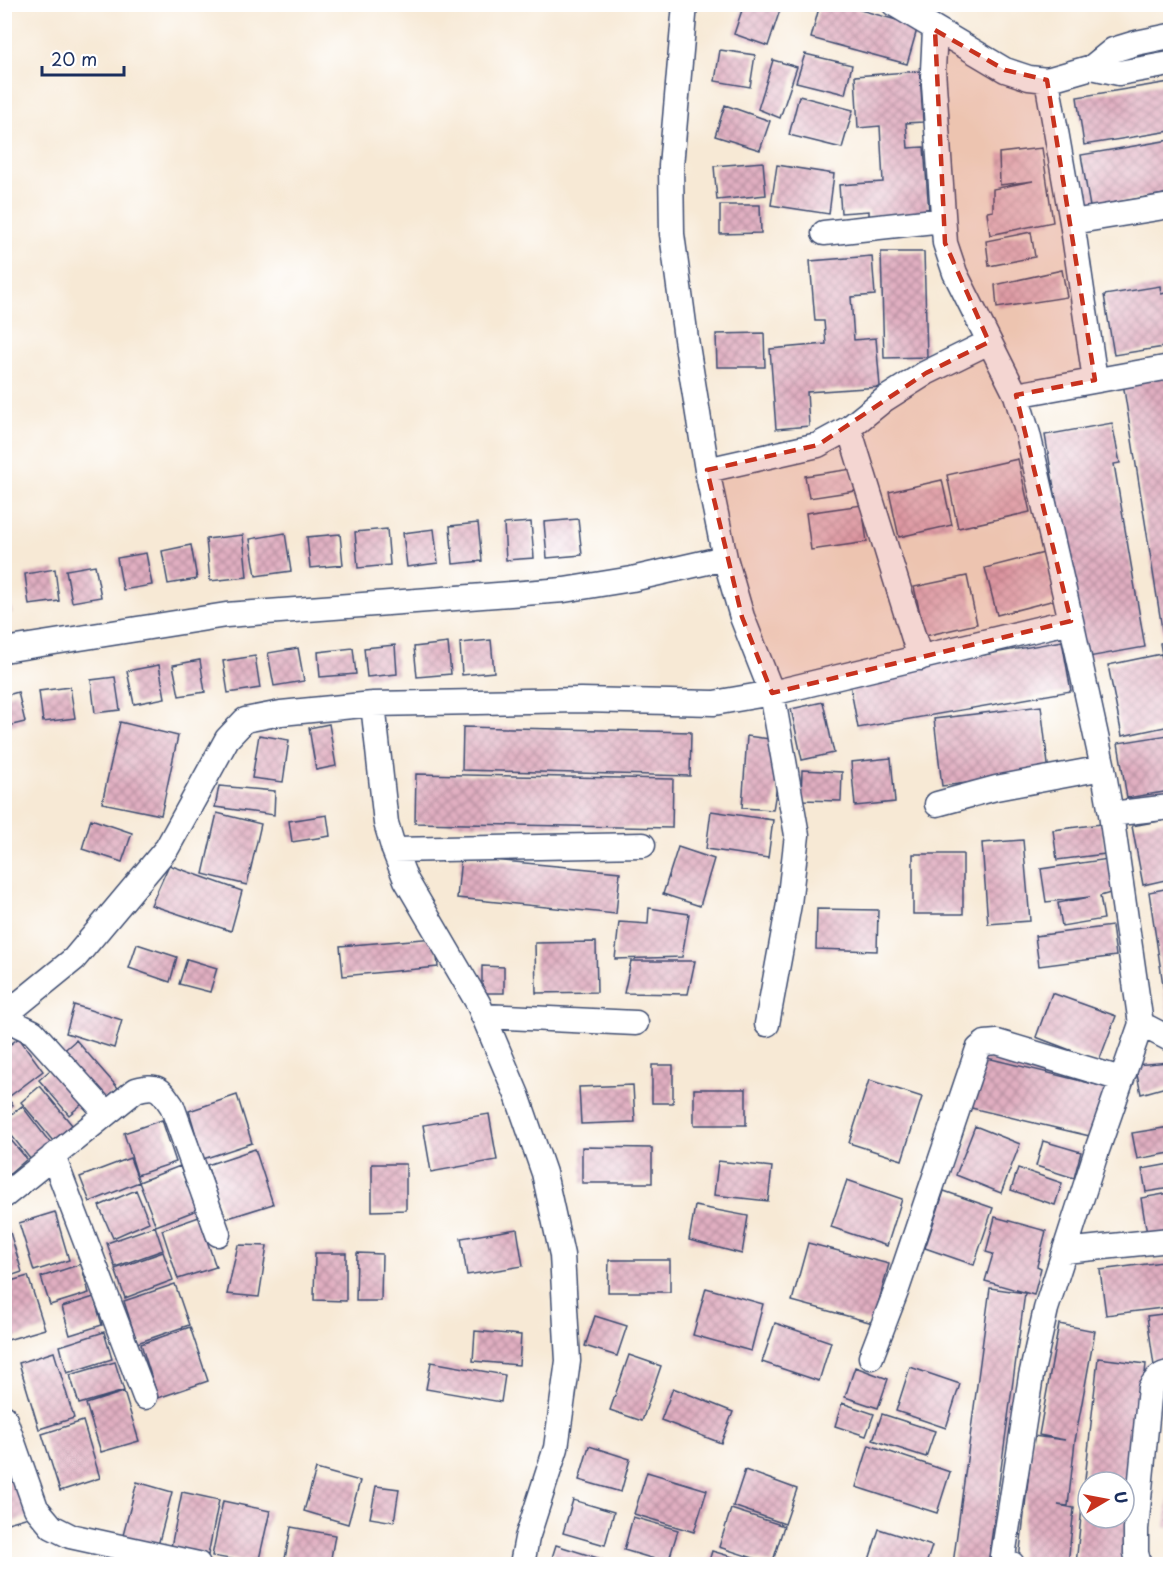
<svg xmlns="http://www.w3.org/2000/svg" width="1175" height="1569" viewBox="0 0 1175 1569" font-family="'Playpen Sans',sans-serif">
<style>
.building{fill:url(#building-cross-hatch);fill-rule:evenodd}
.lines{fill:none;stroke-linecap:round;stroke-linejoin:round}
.street-casing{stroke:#3c4b70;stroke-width:27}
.street{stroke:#fff;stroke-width:24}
.marked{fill:#c8321e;fill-opacity:0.2;stroke:#c8321e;stroke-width:4.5;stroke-dasharray:12 8;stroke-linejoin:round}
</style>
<defs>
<pattern id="building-cross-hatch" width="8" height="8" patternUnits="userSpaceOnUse" patternTransform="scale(1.5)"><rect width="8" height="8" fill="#e1afc1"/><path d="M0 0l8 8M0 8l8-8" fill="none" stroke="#b68fa0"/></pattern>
</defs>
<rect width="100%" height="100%" fill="#fff"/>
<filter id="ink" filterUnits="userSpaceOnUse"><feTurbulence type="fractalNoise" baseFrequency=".0167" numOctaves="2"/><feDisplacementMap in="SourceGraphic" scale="12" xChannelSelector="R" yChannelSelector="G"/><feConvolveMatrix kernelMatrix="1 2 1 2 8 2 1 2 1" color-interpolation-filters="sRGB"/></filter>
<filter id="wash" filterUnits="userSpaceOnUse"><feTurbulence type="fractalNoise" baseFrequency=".008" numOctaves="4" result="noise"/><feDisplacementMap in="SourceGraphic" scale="24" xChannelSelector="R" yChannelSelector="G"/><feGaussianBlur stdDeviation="1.35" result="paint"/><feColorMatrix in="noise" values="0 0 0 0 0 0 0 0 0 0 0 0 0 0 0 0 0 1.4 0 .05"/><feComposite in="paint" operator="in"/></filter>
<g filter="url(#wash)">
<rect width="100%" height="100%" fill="#f7e9d5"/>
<g id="blocks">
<!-- building -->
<path class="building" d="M744,4H782L768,46L734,34Z
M820,4H839L918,26L907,64L811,38Z
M720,50L755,55L750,87L715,81Z
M805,54L852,65L845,94L796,82Z
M773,60L797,67L780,118L758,109Z
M920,71L923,122L906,123L908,148L924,147L929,212L869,216V211L841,213L839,185L883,182L880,126L858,128L855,76Z
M1170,82V131L1084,145L1077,97Z
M799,96L853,110L842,148L789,135Z
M725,105L770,121L760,150L715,136Z
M1170,140V193L1090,207L1081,155Z
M1042,148L1053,222L990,235L987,212L993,211V189L1033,181L1000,185L999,153Z
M763,162L766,195L717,200L714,166Z
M777,165L834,174L829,214L771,205Z
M720,205H760L761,233L720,234Z
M1031,232L1035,257L989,266L986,241Z
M881,252H924L927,357L884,358Z
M872,256L875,295L851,297L854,340L876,338L880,387L807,392L809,426L776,429L770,349L826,344L824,321H815L810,261Z
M1062,270L1067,297L997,308L995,285Z
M1160,286L1161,294L1170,292V346L1114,355L1104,295Z
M764,333L765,367H717L716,334Z
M1170,376V634L1163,635L1123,383Z
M1112,423L1120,463L1114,464L1145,647L1083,658L1045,435Z
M1018,459L1030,512L958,528L947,475Z
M852,469L855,491L809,498L805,476Z
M942,480L952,525L899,537L889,492Z
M862,505L867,542L811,550L806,513Z
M578,519L582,555L547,558L544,522Z
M531,522L534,558L506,560L504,524Z
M478,523L482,561L453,564L450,526Z
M387,529L390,565L358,568L355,532Z
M434,529L438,563L407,567L403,533Z
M285,533L291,571L256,576L250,539Z
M340,534L343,565L310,568L307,537Z
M243,535L247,577L210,581L206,539Z
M191,545L197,579L168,584L162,551Z
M146,553L152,585L123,590L117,558Z
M1044,553L1055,600L997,615L985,568Z
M95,565L101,597L72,602L66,570Z
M55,569L59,601L29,605L25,574Z
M967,576L977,624L925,636L914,587Z
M4,578L12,613L4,614Z
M491,640L494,672L462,675L460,643Z
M1062,641L1071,691L858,728L849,679Z
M1170,641V726L1122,736L1108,665L1161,654L1166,675L1160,643Z
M448,643L451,674L417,677L414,647Z
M395,645L397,674L367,677L364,648Z
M298,648L304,681L274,686L268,653Z
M353,648L356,674L320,677L318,652Z
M255,656L260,688L228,693L223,661Z
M200,660L205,692L179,696L173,665Z
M159,665L165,698L134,704L127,671Z
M115,677L120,710L95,713L91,680Z
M70,687L75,718L43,722L39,691Z
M18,692L25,722L4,727V696Z
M823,702L834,753L802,760L791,709Z
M1041,706L1049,773L942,786L934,719Z
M120,722L178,736L161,815L102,803Z
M329,724L336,766L316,770L309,728Z
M463,727L691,732L690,776L462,770Z
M259,735L289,740L283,782L252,778Z
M1168,735L1170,747V791L1127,798L1118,743Z
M747,736L777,740L782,755L773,810L742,808Z
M891,758L895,802L855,806L851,762Z
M802,770L842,772L841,801L801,800Z
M416,774L673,779L672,828L415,823Z
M219,786L275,791L274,815L215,807Z
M711,811L773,820L768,858L706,849Z
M217,813L261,824L247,885L203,874Z
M327,815L330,836L292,842L289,821Z
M91,819L132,833L122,862L82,849Z
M1170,819V879L1143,885L1132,826Z
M1101,824L1105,854L1057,860L1053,830Z
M1023,840L1030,921L988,924L982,843Z
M678,847L714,859L700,906L663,894Z
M913,854H963V914H913Z
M461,857L620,872L616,914L457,898Z
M1108,859L1114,892L1100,896L1104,919L1062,926L1058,903L1090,897L1046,902L1041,869Z
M169,865L242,891L231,931L151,905Z
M1170,888V1024H1169L1149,892Z
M649,908L689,914L682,957L615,959L619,922L648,924Z
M817,909L878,910L877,951L816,949Z
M1112,926L1116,956L1039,966L1035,936Z
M435,938L438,967L343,976L340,946Z
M596,942L597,992L536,993L535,943Z
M137,944L177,957L170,982L129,968Z
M187,959L217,968L210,992L179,984Z
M631,961H695L688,994L624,993Z
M482,966L504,967V993H482Z
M1052,993L1116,1016L1099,1061L1036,1037Z
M74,1005L122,1020L114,1048L66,1033Z
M19,1038L43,1071L10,1096L4,1088V1049Z
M76,1040L118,1088L102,1102L60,1054Z
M979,1056L1106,1087L1094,1137L967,1107Z
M1170,1062V1086L1141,1094L1135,1065Z
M57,1064L87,1100L69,1115L39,1080Z
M652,1065H673V1103H652Z
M869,1080L922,1097L902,1160L849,1143Z
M633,1085L635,1122L581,1124L579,1087Z
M40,1086L72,1125L53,1141L21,1102Z
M694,1089H746V1125H694Z
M4,1095L13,1105L4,1113Z
M237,1095L252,1143L203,1159L189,1111Z
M22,1106L51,1144L31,1160L4,1126V1120Z
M489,1114L497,1160L431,1172L423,1125Z
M162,1120L176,1162L137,1175L124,1133Z
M975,1126L1020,1144L1001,1193L956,1175Z
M1170,1127V1153L1137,1159L1132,1133Z
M4,1132L27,1159L4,1179Z
M1043,1141L1081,1152L1074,1178L1036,1166Z
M582,1147L652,1148V1183H582Z
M255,1149L273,1204L225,1219L207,1165Z
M130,1158L139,1182L90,1202L80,1177Z
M718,1161L772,1167L768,1201L714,1195Z
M372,1164H406V1210L372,1211Z
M1170,1164V1188L1146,1192L1142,1169Z
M180,1166L197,1210L156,1226L139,1182Z
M1018,1168L1062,1183L1055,1205L1011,1190Z
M847,1180L902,1199L887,1246L831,1227Z
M136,1190L149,1222L113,1238L99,1206Z
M944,1191L993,1208L974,1265L925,1248Z
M1170,1193V1236L1148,1240L1141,1198Z
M695,1206L748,1216L742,1254L689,1240Z
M55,1212L69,1260L34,1271L19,1223Z
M199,1217L216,1267L178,1279L162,1230Z
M995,1217L1046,1231L1037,1266L1041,1268L1034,1295L985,1281L993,1254L986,1252Z
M155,1226L163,1250L115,1267L107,1243Z
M9,1229L22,1272L4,1278V1231Z
M517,1229L523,1266L467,1275L461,1238Z
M808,1243L889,1264L873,1323L792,1301Z
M238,1245L267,1246L259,1297L227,1294Z
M163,1252L173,1280L125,1298L115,1269Z
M315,1253H346V1301L314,1300Z
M357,1253L382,1254L381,1301H356Z
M609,1260H670V1292H608Z
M1170,1261V1307L1106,1315L1100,1270Z
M81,1264L89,1293L50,1305L41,1277Z
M28,1276L45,1329L4,1341V1283Z
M175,1284L189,1325L137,1343L124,1301Z
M706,1288L763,1304L751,1351L693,1335Z
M990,1288L1025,1293L988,1564H953Z
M94,1297L102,1325L70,1335L62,1307Z
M1170,1313V1364L1154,1366L1147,1316Z
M595,1316L627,1326L617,1356L585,1346Z
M775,1323L831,1342L819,1381L762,1362Z
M1059,1324L1095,1331L1075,1441L1068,1506L1058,1505L1074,1508L1068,1564L1019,1559L1033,1436L1065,1440L1039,1435Z
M190,1327L208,1381L158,1398L141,1344Z
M475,1331L521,1335L519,1365L473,1361Z
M104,1332L112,1359L67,1373L60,1346Z
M54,1352L74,1418L39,1429L19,1363Z
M629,1355L661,1366L642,1421L610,1410Z
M1098,1358L1146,1364L1124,1564H1076ZM1088,1482H1124V1518H1088Z
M115,1362L124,1391L79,1404L70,1375Z
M431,1362L505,1375L501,1402L426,1389Z
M855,1367L888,1379L878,1408L845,1397Z
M910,1367L960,1384L946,1428L896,1411Z
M673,1388L733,1412L721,1443L661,1420Z
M124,1392L139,1441L101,1452L86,1404Z
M842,1403L874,1414L866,1436L835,1426Z
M1169,1405H1170V1449L1164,1448Z
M882,1414L935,1431L926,1457L873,1440Z
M83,1421L100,1478L60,1491L42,1434Z
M869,1445L950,1472L937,1513L856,1487Z
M589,1446L630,1459L621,1492L579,1480Z
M316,1469L360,1481L348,1524L304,1511Z
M745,1470L797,1489L785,1524L733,1506Z
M647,1472L707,1490L694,1532L634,1514Z
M25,1475L36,1515L4,1524V1481Z
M137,1482L172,1492L156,1553L121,1543Z
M376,1486L399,1489L394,1522L370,1518Z
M1169,1491H1170V1528L1165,1527Z
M182,1492L219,1500L208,1555L171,1547Z
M573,1500L614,1512L605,1545L563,1533Z
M223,1501L270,1511L258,1564L212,1556Z
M731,1509L784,1526L772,1564L719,1547Z
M633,1517L678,1530L668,1563L624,1550Z
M291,1527L335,1535L330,1564H284Z
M879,1529L932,1546L926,1564H882L869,1560Z
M556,1545L604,1560L603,1564H550Z
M712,1551L753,1563V1564H708Z"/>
</g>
</g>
<g filter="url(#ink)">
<use href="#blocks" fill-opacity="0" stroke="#3c4b70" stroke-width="1.5"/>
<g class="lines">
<!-- street casing -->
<g class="street-casing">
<path id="street" d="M685,4L671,166L672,234L686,339L707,470L725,558L742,617L772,693L797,835L789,904L767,1024
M894,4L1005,70L1029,78L1047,80L1092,67L1113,50L1136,43L1170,36
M935,30L933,70L945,243L955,273L1016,395L1028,434L1071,621L1103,768L1111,814L1141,1024L1097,1150L1046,1309L1031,1376L1003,1556L1007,1562L1012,1564
M1092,67L1119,73L1170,64
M1047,80L1072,222L1095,380
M1072,222L1170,206
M824,233L943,220
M1016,395L1170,367
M849,428L920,658
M707,470L818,445L849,428L885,399L926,373L989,342
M4,650L226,615L564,590L632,579L725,558
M373,704L386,823L394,850L406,880L478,1003L517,1095L544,1173L562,1255L568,1361L556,1448L527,1538L522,1564
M937,804L996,788L1103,768
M1111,814L1170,807
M394,850L643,845
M4,1016L74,959L167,848L227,739L245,720L281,713L373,704L581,700L714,703L772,693L1071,621
M483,1016L636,1023
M4,1018L33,1032L106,1113
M1141,1024L1170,1039
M53,1156L145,1397
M4,1196L136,1090C157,1084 160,1088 172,1106L218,1234
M1065,1251L1170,1240
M871,1357L897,1289L978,1049L985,1043L997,1042L1121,1079
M4,1417L36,1508L52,1527L70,1536L198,1564
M1139,1564L1136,1553V1529L1150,1388C1156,1379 1160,1374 1170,1373"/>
</g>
<!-- street -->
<use href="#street" class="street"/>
</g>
</g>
<!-- marked area -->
<path class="marked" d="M935,30L1005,70L1047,80L1095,380L1016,395L1071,621L772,693L742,617L707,470L818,445L926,373L989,342L945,243Z"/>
<!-- margin -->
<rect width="1175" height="1569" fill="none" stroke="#fff" stroke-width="24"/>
<!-- north arrow -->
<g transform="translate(1106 1500) rotate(80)"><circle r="28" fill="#ffffff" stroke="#a4acbf" stroke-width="1.5"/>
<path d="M0-4.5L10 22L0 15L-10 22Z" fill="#c8321e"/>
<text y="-9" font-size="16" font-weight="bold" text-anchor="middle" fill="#1b2f5e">U</text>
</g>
<!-- scale -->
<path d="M42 66v9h82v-9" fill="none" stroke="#1b2f5e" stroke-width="3"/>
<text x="51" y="66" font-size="18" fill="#1b2f5e" stroke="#ffffff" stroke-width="4.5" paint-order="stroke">20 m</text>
</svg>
